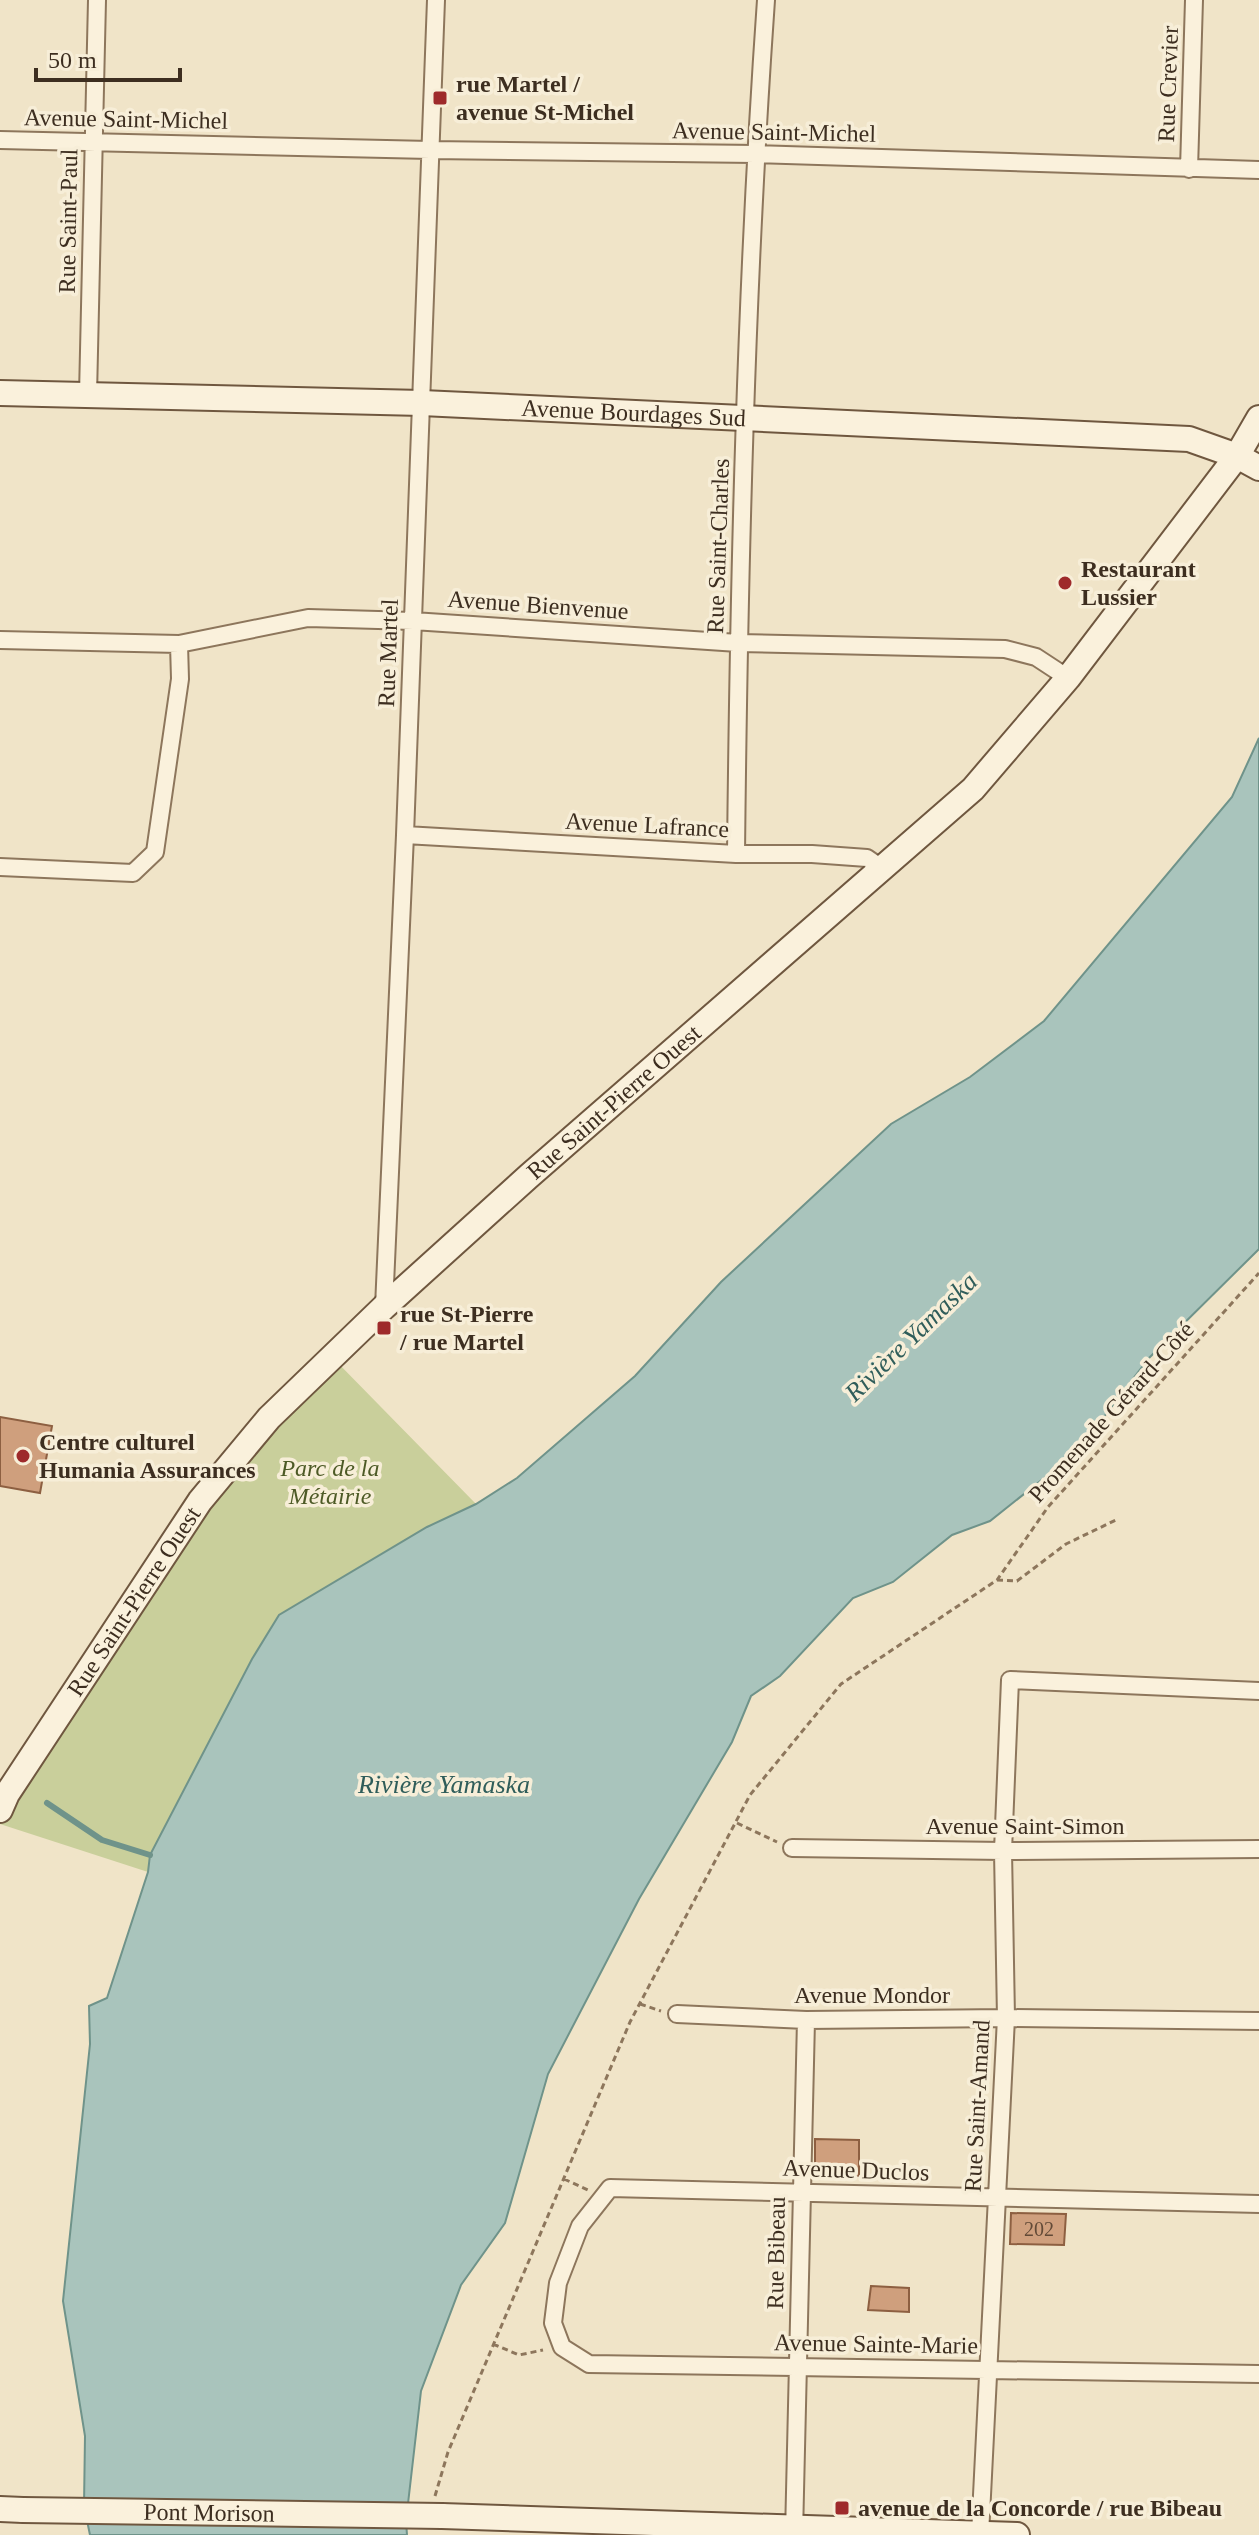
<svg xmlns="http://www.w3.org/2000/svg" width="1259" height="2535" viewBox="0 0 1259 2535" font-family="'Times New Roman',serif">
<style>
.green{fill:#c9cf9b}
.water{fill:#a9c4bc;stroke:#6f938a;stroke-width:2}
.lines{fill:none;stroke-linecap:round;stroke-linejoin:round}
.stream{stroke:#6f938a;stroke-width:6}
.building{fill:#cf9f7d;stroke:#8d5f41;stroke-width:2}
.street-casing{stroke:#8d765c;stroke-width:20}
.secondary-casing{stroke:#6f573f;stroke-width:28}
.path{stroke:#8d765c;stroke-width:3;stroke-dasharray:6 4;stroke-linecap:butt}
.street{stroke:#faf1dc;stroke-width:16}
.secondary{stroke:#faf1dc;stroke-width:24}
.secondary-bridge-casing{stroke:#6f573f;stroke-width:28;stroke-linecap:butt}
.secondary-bridge{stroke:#faf1dc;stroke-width:24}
.poi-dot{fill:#9e2a2b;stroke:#f7eed8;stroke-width:3}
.labels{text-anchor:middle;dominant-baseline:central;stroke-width:7;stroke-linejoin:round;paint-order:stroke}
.number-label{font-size:20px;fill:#624a37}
.poi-label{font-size:24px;font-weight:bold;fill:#3d2e20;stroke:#f7eed8;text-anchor:start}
.street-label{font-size:24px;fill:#3d2e20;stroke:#f7eed8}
.park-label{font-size:24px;font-style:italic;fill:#4d5a26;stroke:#f7eed8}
.water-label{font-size:26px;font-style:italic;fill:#2f5d5a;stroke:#f7eed8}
</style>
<rect width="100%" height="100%" fill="#f0e4c8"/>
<!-- green -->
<path class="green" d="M332,1357L476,1504L427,1527L279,1615L148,1872L0,1824V1810L142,1588Z"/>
<!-- water -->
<path class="water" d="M1259,738V1249L1149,1358L1077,1452L990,1521L952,1535L893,1582L853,1598L780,1676L751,1696L732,1742L639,1899L548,2074L505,2223L461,2285L421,2391L406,2521L407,2535H90L84,2506L85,2436L63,2301L90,2044L89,2006L107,1998L148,1872L150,1855L252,1659L279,1615L427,1527L476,1504L517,1478L635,1376L721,1282L891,1124L970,1077L1044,1021L1232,797Z"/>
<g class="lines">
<!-- stream -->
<path class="stream" d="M47,1803L102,1840L150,1855"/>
</g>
<!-- building -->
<path class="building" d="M0,1417L52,1426L40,1493L0,1486Z
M815,2139L859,2140V2176H815Z
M1011,2213L1066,2214L1064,2245L1010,2244Z
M871,2286L909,2288V2312L868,2310Z"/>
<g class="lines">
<!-- street casing -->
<g class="street-casing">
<path id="street" d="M0,140L430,150L755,154L1259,170
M1189,169L1194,0
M88,395L97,0
M0,640L179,644L308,618L413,621L738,643L1005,649L1036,657L1068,678
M405,835L736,854H812L867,858L883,869
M736,854C739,569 746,284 766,0
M0,867L133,873L155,852L180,679L179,644
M384,1307L405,835L436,0
M792,1848L1003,1851L1259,1849
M677,2014L806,2020L1006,2018L1259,2021
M1259,2204L610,2188L580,2226L558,2283L553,2323L562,2347L589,2364L1259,2374
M794,2535L806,2020
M980,2535L1006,2018L1003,1851L1010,1680L1259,1691"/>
</g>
<!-- secondary casing -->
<g class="secondary-casing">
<g id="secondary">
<path id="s1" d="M0,393L422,403L1189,439L1237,456L1259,468"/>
<path id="s2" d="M0,1810L7,1794L200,1501L269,1418L384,1307L529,1176L973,789L1068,678L1237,456L1259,418"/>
<path d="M0,2509L23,2510"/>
<path d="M442,2516L1017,2535"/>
</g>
</g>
<!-- path -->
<path class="path" d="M997,1580L1017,1581L1066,1544L1118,1519
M737,1823L777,1842
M640,2004L661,2011
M564,2179L588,2190
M493,2344L519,2355L543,2350
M435,2496L448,2452L630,2022L750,1795L841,1684L997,1580L1048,1507L1259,1273"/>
<!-- street -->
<use href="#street" class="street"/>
<!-- secondary -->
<use href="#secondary" class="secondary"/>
<!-- secondary-bridge casing -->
<g class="secondary-bridge-casing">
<g id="secondary-bridge">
<path id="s3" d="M23,2510L442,2516"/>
</g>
</g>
<!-- secondary-bridge -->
<use href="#secondary-bridge" class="secondary-bridge"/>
</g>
<!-- markers -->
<g class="poi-dot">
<rect x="432" y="90" width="16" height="16" rx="4"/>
<circle cx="1065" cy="583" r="8"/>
<rect x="376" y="1320" width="16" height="16" rx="4"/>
<circle cx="23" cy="1456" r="8"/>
<rect x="834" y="2500" width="16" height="16" rx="4"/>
</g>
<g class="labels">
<!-- number labels -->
<g class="number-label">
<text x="1039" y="2229">202</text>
</g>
<!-- poi labels -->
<g class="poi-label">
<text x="456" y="84">rue Martel /<tspan x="456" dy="28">avenue St-Michel</tspan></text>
<text x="1081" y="569">Restaurant<tspan x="1081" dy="28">Lussier</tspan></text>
<text x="400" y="1314">rue St-Pierre<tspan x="400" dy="28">/ rue Martel</tspan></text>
<text x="39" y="1442">Centre culturel<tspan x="39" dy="28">Humania Assurances</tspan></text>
<text x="858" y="2508">avenue de la Concorde / rue Bibeau</text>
</g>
<!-- street labels -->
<g class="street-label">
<text transform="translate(1168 84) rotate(-88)">Rue Crevier</text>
<text transform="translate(126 119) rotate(1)">Avenue Saint-Michel</text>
<text transform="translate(774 132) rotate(1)">Avenue Saint-Michel</text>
<text transform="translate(68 221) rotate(-89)">Rue Saint-Paul</text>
<text stroke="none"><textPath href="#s1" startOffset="634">Avenue Bourdages Sud</textPath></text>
<text transform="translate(718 546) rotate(-88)">Rue Saint-Charles</text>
<text transform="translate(538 605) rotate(4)">Avenue Bienvenue</text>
<text transform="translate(388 653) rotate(-88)">Rue Martel</text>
<text transform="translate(647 825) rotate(3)">Avenue Lafrance</text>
<text stroke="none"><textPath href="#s2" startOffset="944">Rue Saint-Pierre Ouest</textPath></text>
<text transform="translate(1111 1412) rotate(-48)">Promenade Gérard-Côté</text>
<text stroke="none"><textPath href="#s2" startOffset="248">Rue Saint-Pierre Ouest</textPath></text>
<text x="1025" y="1826">Avenue Saint-Simon</text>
<text x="872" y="1995">Avenue Mondor</text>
<text transform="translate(977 2106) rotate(-87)">Rue Saint-Amand</text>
<text transform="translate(856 2170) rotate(2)">Avenue Duclos</text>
<text transform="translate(776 2253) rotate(-89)">Rue Bibeau</text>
<text transform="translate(876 2344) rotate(1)">Avenue Sainte-Marie</text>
<text stroke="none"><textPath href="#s3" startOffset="186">Pont Morison</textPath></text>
</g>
<!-- park labels -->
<g class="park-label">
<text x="330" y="1468">Parc de la<tspan x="330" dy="28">Métairie</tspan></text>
</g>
<!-- water labels -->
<g class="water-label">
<text transform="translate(911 1337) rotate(-44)">Rivière Yamaska</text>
<text x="444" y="1784">Rivière Yamaska</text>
</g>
</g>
<!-- scale -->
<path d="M36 68v12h144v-12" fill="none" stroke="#3d2e20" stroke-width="4"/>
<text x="48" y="68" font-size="24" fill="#3d2e20" stroke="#f7eed8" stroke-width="6" paint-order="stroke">50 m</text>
</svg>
